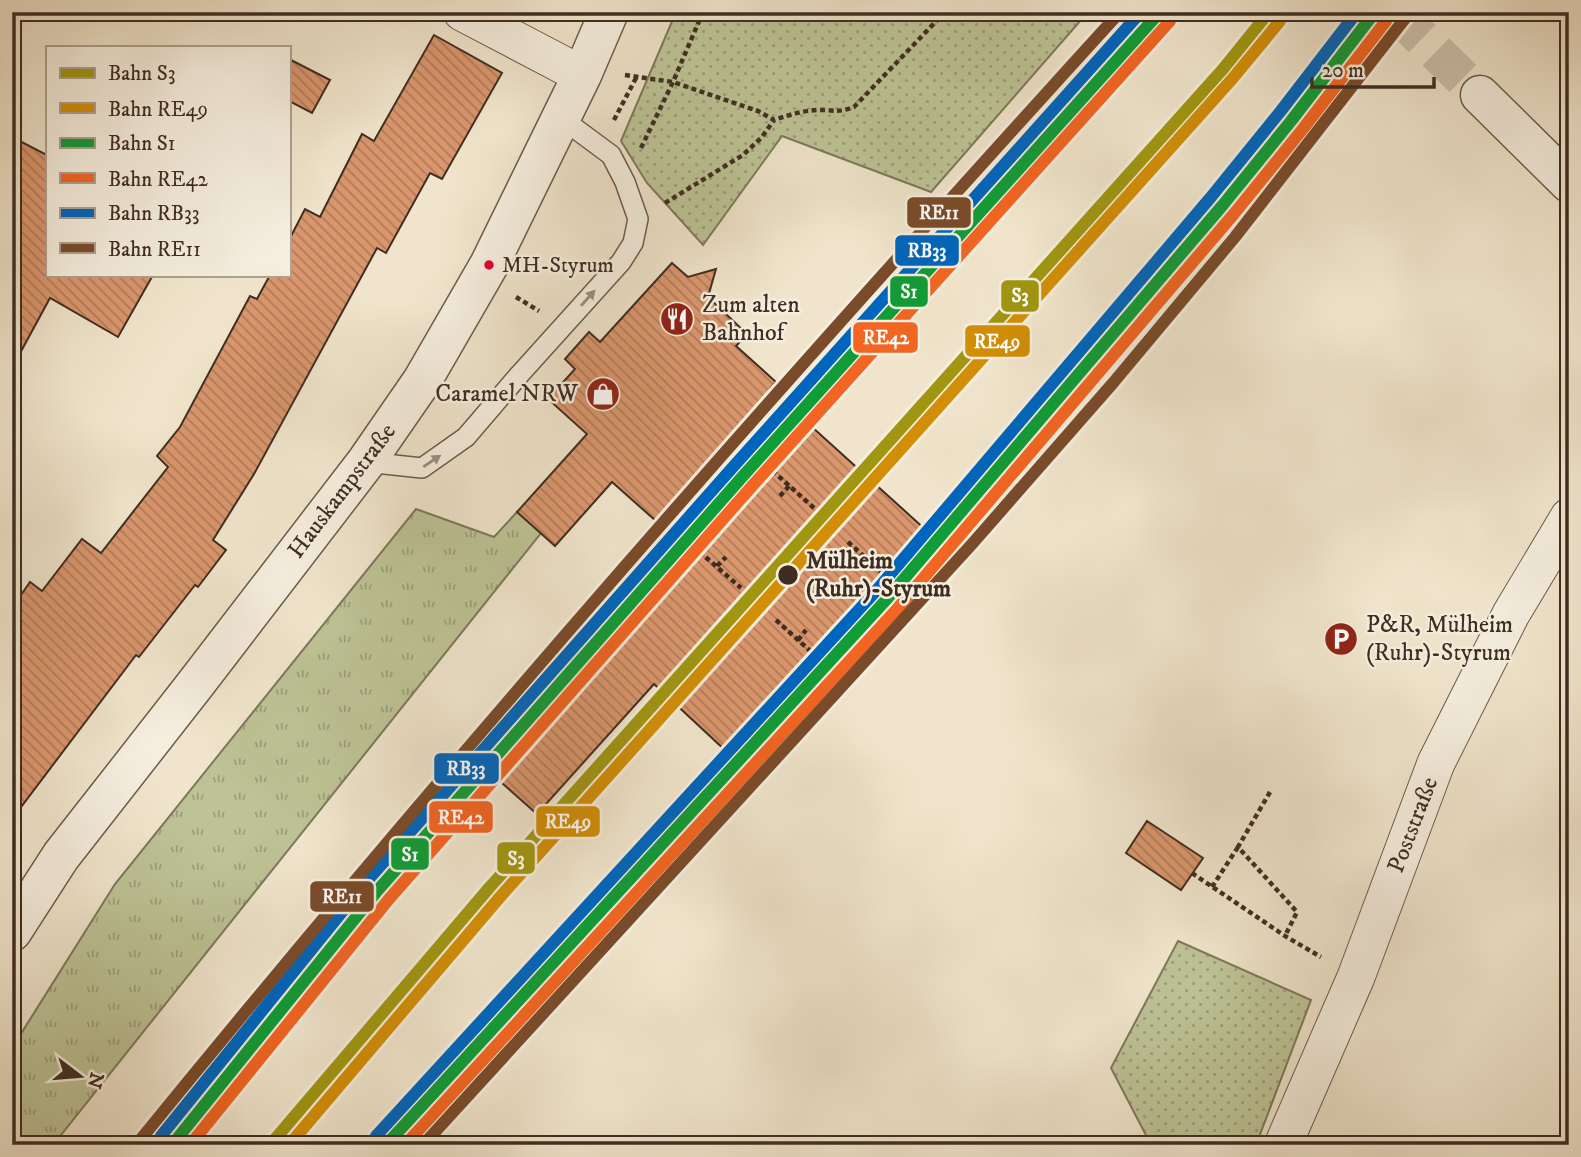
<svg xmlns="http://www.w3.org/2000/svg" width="1581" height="1157" viewBox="0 0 1581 1157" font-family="'IM FELL DW Pica',serif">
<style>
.grass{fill:url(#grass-tufts);stroke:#7e785c;stroke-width:2}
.park{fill:url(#park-dots);stroke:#7e785c;stroke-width:2}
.building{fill:url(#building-back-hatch);stroke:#402d22;stroke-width:2}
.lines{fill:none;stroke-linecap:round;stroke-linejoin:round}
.tertiary-tunnel{stroke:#cdc0aa;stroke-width:38;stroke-dasharray:38 19;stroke-linecap:butt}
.service-casing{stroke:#6c5b4c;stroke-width:22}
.minor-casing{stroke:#6c5b4c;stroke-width:39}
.tertiary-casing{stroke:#6c5b4c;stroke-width:41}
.path{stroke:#402d22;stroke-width:4.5;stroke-dasharray:5 3.5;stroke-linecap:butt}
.service{stroke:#f5eede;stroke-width:19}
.minor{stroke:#f5eede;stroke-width:37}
.tertiary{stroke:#f5eede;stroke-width:38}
.rail-1-casing{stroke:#f5eede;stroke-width:18}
.rail-2-casing{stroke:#f5eede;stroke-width:18}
.rail-3-casing{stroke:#f5eede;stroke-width:18}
.rail-4-casing{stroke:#f5eede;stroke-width:18}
.rail-5-casing{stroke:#f5eede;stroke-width:18}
.rail-6-casing{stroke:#f5eede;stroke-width:18}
.rail-1{stroke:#a09611;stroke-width:12}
.rail-2{stroke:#d28e07;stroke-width:12}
.rail-3{stroke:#109c37;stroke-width:12}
.rail-4{stroke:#f26522;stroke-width:12}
.rail-5{stroke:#0065bd;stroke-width:12}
.rail-6{stroke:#7a4b2a;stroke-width:12}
.oneway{fill:#9a8e80}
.bus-dot{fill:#e4002b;stroke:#f5eede;stroke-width:2.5}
.stop-dot{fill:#402d22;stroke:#f5eede;stroke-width:2.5}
.labels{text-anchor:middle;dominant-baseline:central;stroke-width:5;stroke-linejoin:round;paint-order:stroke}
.bus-label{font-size:22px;fill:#402d22;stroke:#f5eede;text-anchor:start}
.poi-label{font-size:24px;fill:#402d22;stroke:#f5eede;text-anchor:start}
.street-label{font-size:24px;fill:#402d22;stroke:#f5eede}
.stop-label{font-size:24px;font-weight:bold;fill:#402d22;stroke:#f5eede;text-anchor:start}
.line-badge{stroke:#f5eede;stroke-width:2.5}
.badge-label{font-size:19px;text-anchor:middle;font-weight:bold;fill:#fff}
</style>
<defs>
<pattern id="grass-tufts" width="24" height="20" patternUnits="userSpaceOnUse" patternTransform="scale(1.75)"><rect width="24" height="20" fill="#bdc396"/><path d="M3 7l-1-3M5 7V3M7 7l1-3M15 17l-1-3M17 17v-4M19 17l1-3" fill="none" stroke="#9b9f7a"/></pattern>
<pattern id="park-dots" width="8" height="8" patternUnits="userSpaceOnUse" patternTransform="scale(1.75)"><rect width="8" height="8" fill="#bdc396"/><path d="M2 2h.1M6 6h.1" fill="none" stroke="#9b9f7a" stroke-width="1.8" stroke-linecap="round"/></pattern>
<pattern id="building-back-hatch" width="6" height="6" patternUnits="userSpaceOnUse" patternTransform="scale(1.75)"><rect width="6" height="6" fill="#da966d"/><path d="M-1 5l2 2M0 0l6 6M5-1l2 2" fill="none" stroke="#b27b59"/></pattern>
</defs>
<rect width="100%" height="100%" fill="#f0e5cc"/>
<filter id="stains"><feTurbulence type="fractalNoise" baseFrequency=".00286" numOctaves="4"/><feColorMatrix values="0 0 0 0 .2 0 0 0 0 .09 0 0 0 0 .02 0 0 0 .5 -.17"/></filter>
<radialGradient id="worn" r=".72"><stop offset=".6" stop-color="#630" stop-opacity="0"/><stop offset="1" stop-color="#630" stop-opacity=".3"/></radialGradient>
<!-- grass -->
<path class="grass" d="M416,509L494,537L517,512L541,533L53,1145H12V1048L115,884Z"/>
<!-- park -->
<path class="park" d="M676,12H1088L931,192L782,136L703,245L647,183L621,141Z
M1178,941L1311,1000L1256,1145H1146L1148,1139L1111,1068Z"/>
<!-- building -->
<path class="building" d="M434,35L502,73L442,179L430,173L386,253L377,248L254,474L213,540L226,550L198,587L195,585L139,657L136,655L12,819V608L30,582L42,591L82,539L101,553L168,467L157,456L180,427L250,296L257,299L270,275H289V240L305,209L320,217L362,134L374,141Z
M289,59L330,80L312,113L289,101Z
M12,137L47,155V275H153L118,337L50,298L12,368Z
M672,263L688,277L716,269L708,297L747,334L736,346L776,382L770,389L927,531L727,752L654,684L537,814L493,775L692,553L612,482L555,546L517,512L587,434L548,399L575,369L565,359L589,332L600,342Z
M1147,821L1203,858L1181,890L1126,853Z"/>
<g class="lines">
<!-- tertiary-tunnel -->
<path class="tertiary-tunnel" d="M1395,12L1480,95"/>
<!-- service casing -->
<g class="service-casing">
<path id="service" d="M366,462L422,468L466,437L520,374L621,262L633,243L638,219L625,182L611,155L561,118"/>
</g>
<!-- minor casing -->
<g class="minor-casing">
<path id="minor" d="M462,12L582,75
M1283,1145L1356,977L1436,763L1511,614L1569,517"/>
</g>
<!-- tertiary casing -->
<g class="tertiary-casing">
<path id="tertiary" d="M1480,95L1569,183
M12,932L61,856L194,686L366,462L422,381L489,265L582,75L609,12"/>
</g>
<!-- path -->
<path class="path" d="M625,75L673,82L758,111L774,120C789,115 804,110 820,110C836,110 837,113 854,107L945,12
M614,120L637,76
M641,148L673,82L703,12
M665,203L743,155L762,137L774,120
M516,297L539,311
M766,465L814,508
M780,496L789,486
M848,542L889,579
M693,546L741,588
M717,566L726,557
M862,569L869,560
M776,620L818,658
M798,640L806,630
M1270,792L1238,847L1297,912L1285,936
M1192,873L1285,936L1321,957
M1212,887L1238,847"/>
<!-- service -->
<use href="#service" class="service"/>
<!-- minor -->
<use href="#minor" class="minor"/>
<!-- tertiary -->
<use href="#tertiary" class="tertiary"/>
<!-- rail-1 casing -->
<g class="rail-1-casing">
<path id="rail-1" d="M270,1145L489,888L1223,69L1269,12"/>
</g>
<!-- rail-2 casing -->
<g class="rail-2-casing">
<path id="rail-2" d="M289,1145L500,897L1233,78L1280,21"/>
</g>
<!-- rail-3 casing -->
<g class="rail-3-casing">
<path id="rail-3" d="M172,1145L378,890L743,476L1160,12
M386,1145L886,600L1222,206L1291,121L1375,12"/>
</g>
<!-- rail-4 casing -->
<g class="rail-4-casing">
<path id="rail-4" d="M190,1145L389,899L753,485L1170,21
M405,1145L897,609L1233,215L1302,130L1386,21"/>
</g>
<!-- rail-5 casing -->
<g class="rail-5-casing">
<path id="rail-5" d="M161,1136L367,881L733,467L1141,12
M376,1136L876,591L1211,197L1280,112L1357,12"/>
</g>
<!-- rail-6 casing -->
<g class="rail-6-casing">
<path id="rail-6" d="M136,1145C452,757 783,382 1120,12
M423,1145L972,544L1113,383L1235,237L1410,12"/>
</g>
<!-- rail-1 -->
<use href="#rail-1" class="rail-1"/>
<!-- rail-2 -->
<use href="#rail-2" class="rail-2"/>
<!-- rail-3 -->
<use href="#rail-3" class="rail-3"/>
<!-- rail-4 -->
<use href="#rail-4" class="rail-4"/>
<!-- rail-5 -->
<use href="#rail-5" class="rail-5"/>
<!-- rail-6 -->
<use href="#rail-6" class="rail-6"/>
</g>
<!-- one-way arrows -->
<defs><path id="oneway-solid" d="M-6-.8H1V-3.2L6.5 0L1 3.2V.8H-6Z" transform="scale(1.75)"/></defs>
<g class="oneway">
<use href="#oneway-solid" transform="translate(588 298) rotate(-48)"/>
<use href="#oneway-solid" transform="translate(432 461) rotate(-34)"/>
</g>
<!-- icons -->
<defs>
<g id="restaurant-disc" transform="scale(1.75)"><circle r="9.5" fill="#8f2418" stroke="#f5eede"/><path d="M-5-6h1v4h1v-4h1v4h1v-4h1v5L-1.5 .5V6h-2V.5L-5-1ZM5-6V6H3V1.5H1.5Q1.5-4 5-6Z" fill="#fff"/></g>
<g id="shop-disc" transform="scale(1.75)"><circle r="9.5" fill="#8f2418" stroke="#f5eede"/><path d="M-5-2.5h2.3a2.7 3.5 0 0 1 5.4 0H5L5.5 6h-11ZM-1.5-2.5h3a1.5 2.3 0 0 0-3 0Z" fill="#fff"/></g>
<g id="parking-disc" transform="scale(1.75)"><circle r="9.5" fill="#8f2418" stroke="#f5eede"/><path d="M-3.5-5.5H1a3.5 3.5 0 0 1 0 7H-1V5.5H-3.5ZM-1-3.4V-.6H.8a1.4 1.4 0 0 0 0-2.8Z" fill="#fff"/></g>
</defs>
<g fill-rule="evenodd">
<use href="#restaurant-disc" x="677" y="319"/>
<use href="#shop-disc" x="603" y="394"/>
<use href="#parking-disc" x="1341" y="639"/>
</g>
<!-- markers -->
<circle class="bus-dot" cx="489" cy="265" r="6"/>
<circle class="stop-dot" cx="788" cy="575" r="11"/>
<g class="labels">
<!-- bus labels -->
<g class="bus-label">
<text x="502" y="265">MH-Styrum</text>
</g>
<!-- poi labels -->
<g class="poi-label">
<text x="702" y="305">Zum alten<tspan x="702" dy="28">Bahnhof</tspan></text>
<text x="578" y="394" text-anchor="end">Caramel NRW</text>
<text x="1366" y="625">P&amp;R, Mülheim<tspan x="1366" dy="28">(Ruhr)-Styrum</tspan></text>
</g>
<!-- street labels -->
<g class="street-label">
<text transform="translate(342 491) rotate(-53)">Hauskampstraße</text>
<text transform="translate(1413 825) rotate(-69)">Poststraße</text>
</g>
<!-- stop labels -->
<g class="stop-label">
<text x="806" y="561">Mülheim<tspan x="806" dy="28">(Ruhr)-Styrum</tspan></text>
</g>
</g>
<g class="line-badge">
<rect x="906" y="196" width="66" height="33" rx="7" fill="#7a4b2a"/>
<rect x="894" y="234" width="66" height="33" rx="7" fill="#0065bd"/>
<rect x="889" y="275" width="40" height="33" rx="7" fill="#109c37"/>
<rect x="1000" y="279" width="40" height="34" rx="7" fill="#a09611"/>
<rect x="852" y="321" width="67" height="33" rx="7" fill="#f26522"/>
<rect x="964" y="324" width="67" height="34" rx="7" fill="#d28e07"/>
<rect x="433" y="752" width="67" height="33" rx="7" fill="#0065bd"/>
<rect x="428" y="800" width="66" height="34" rx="7" fill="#f26522"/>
<rect x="535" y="805" width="66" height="33" rx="7" fill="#d28e07"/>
<rect x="390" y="837" width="40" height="34" rx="7" fill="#109c37"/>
<rect x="496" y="841" width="40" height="34" rx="7" fill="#a09611"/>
<rect x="309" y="880" width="66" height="33" rx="7" fill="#7a4b2a"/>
</g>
<g class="badge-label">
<text x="939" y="219">RE11</text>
<text x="927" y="257">RB33</text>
<text x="909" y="298">S1</text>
<text x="1020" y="302">S3</text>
<text x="886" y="344">RE42</text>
<text x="997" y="348">RE49</text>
<text x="466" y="775">RB33</text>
<text x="461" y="824">RE42</text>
<text x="568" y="828">RE49</text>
<text x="410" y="861">S1</text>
<text x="516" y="865">S3</text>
<text x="342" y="903">RE11</text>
</g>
<!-- margin -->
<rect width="1581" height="1157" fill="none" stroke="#f0e5cc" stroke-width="42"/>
<rect x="14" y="14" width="1553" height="1129" fill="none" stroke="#402d22" stroke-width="3.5"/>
<rect x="21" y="21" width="1539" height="1115" fill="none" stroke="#402d22" stroke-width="2"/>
<!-- legend -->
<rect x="46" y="46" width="245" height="231" fill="#f5eede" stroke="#ada193" stroke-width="2"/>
<rect x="60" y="68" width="35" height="10" fill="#a09611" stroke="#ada193" stroke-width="2"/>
<text x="108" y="80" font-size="21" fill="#402d22">Bahn S3</text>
<rect x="60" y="103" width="35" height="10" fill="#d28e07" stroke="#ada193" stroke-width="2"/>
<text x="108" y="116" font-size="21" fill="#402d22">Bahn RE49</text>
<rect x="60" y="138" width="35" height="10" fill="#109c37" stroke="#ada193" stroke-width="2"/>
<text x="108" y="150" font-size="21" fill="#402d22">Bahn S1</text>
<rect x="60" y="173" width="35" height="10" fill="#f26522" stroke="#ada193" stroke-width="2"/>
<text x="108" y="186" font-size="21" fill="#402d22">Bahn RE42</text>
<rect x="60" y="208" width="35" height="10" fill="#0065bd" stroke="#ada193" stroke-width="2"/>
<text x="108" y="220" font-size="21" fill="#402d22">Bahn RB33</text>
<rect x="60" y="243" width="35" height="10" fill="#7a4b2a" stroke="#ada193" stroke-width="2"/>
<text x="108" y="256" font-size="21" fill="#402d22">Bahn RE11</text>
<!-- north arrow -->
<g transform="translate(80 1076) rotate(106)" stroke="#f5eede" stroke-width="5" paint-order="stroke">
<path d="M0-5L12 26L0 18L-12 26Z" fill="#402d22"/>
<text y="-10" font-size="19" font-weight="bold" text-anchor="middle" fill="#402d22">N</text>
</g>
<!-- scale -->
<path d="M1312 77v10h122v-10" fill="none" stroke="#402d22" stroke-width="3.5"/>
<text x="1322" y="77" font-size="21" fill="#402d22" stroke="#f5eede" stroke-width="5" paint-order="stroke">20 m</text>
<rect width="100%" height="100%" filter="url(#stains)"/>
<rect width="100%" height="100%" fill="url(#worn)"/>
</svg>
